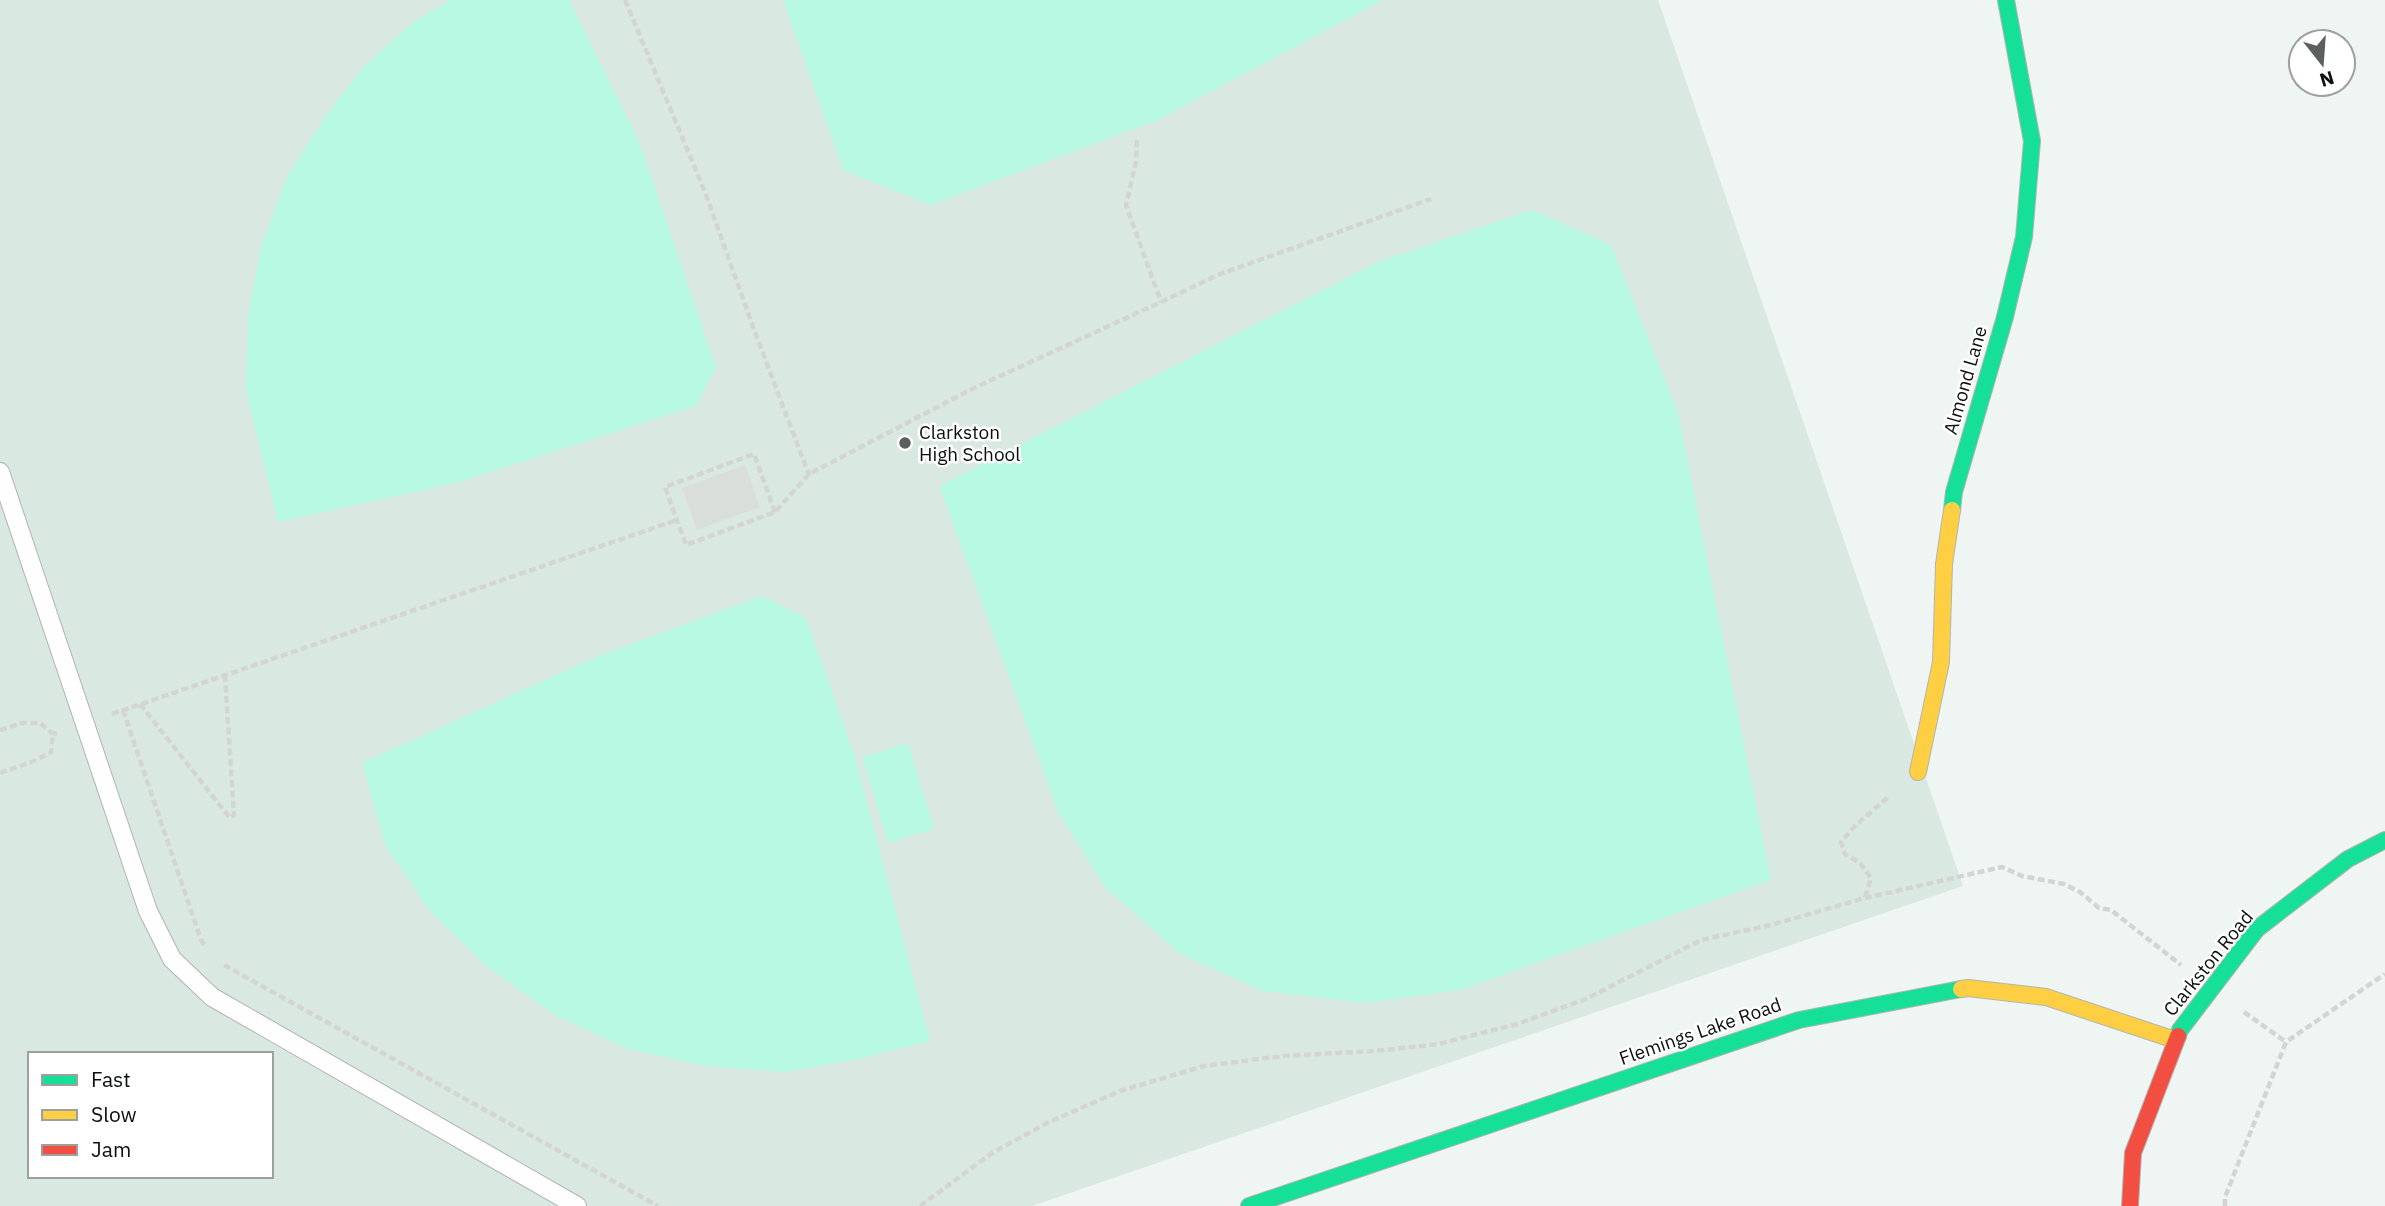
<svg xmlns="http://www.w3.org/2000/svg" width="2385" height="1206" viewBox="0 0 2385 1206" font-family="'IBM Plex Sans',sans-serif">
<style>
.built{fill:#dae8e2;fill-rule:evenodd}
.green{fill:#b7f9e3}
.building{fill:#d9dedb}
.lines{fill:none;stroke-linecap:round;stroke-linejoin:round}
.lane-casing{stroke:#b0b4b2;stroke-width:20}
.fast-casing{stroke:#b0b4b2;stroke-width:18}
.slow-casing{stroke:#b0b4b2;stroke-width:18}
.jam-casing{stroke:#b0b4b2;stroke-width:18}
.path{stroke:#d3d5d4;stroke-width:4.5;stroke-dasharray:7 3.5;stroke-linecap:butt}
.lane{stroke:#fdfefd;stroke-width:18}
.fast{stroke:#16e098;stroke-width:16}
.slow{stroke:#ffcf43;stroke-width:16}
.jam{stroke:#f24e42;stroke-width:16}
.poi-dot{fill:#5b605e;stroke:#fff;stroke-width:2.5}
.labels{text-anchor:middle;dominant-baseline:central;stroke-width:5;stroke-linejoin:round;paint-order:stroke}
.street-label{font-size:19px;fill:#0c0f0e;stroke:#fff}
.poi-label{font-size:19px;fill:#0c0f0e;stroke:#fff;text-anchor:start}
</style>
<rect width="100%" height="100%" fill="#eff5f2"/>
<!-- built -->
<path class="built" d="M0,0H1658L1963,886L1032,1206H0ZM30,1054H271V1176H30Z"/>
<!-- green -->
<path class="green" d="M451,0H569L639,141L716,367L696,406L456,483L278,522L246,391L248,316L261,246L288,175L325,117L363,67L415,21Z
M783,0H1383L1158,120L931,205L843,170Z
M1532,210L1611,245L1678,413L1771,880L1460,990L1365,1003L1263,991L1180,954L1105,887L1059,814L939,486L1378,262Z
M762,596L806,618L855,757L930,1041L854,1060L785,1072L706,1066L628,1049L555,1015L486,966L429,910L385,845L362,763L598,656Z
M908,743L934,829L888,843L862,757Z"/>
<!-- building -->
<path class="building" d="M745,465L760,507L697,530L682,488Z"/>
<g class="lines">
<!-- lane casing -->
<g class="lane-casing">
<path id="lane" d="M0,472L148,911L172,959L212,997L577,1206"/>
</g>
<!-- fast casing -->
<g class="fast-casing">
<path id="fast" d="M1952,510L1954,492L2005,317L2024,237L2032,141L2006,0
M2178,1036L2180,1030L2257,929L2348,859L2385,840
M1249,1206L1799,1020L1961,989"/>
</g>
<!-- slow casing -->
<g class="slow-casing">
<path id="slow" d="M1918,772L1941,662L1944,564L1952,510
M1961,989L1968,988L2046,997L2175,1040"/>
</g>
<!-- jam casing -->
<g class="jam-casing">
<path id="jam" d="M2130,1206L2133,1153L2178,1036"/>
</g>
<!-- path -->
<path class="path" d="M625,0L705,192L753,327L809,475
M1137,140L1136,162L1126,205L1161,302
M775,512L754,454L665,487L686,545L775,512L809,474L972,389L1161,302L1220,274L1431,199
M140,704L230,818L234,815L225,676
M123,710L201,940L206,947
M112,714L677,520
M0,730L22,723H40L53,734
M0,773L34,761L51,752L53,734L57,733
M1865,897L1871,878L1860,863L1845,854L1841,842L1854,827L1888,797
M224,965L658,1206
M2244,1012L2286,1042
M920,1206L992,1153L1049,1122L1120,1091L1204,1066L1283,1056L1376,1051L1439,1044L1517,1024L1586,999L1701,940L1771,925L1865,898L2002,867L2022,876L2064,884L2080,892L2099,908L2111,910L2181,965
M2225,1206V1197L2286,1042L2385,974"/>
<!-- lane -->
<use href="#lane" class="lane"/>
<!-- fast -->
<use href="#fast" class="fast"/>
<!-- slow -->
<use href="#slow" class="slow"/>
<!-- jam -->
<use href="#jam" class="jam"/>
</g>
<!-- markers -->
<circle class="poi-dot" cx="905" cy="443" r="7"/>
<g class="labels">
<!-- street labels -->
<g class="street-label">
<text transform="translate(1965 380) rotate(-74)">Almond Lane</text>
<text transform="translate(2208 963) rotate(-51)">Clarkston Road</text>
<text transform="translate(1700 1031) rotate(-19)">Flemings Lake Road</text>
</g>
<!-- poi labels -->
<g class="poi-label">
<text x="919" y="432">Clarkston<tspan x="919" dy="22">High School</tspan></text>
</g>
</g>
<!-- legend -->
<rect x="28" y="1052" width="245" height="126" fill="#ffffff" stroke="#9e9f9f" stroke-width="2"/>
<rect x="42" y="1075" width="35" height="10" fill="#16e098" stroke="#9e9f9f" stroke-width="2"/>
<text x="91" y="1087" font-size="21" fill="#0c0f0e">Fast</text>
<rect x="42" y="1110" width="35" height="10" fill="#ffcf43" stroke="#9e9f9f" stroke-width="2"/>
<text x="91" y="1122" font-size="21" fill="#0c0f0e">Slow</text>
<rect x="42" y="1145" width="35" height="10" fill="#f24e42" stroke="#9e9f9f" stroke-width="2"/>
<text x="91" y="1157" font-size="21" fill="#0c0f0e">Jam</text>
<!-- north arrow -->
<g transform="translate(2322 63) rotate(163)"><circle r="33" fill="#ffffff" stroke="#9e9f9f" stroke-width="2"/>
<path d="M0-5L12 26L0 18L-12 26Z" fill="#5b605e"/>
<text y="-10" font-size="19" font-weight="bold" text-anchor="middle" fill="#0c0f0e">N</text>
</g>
</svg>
